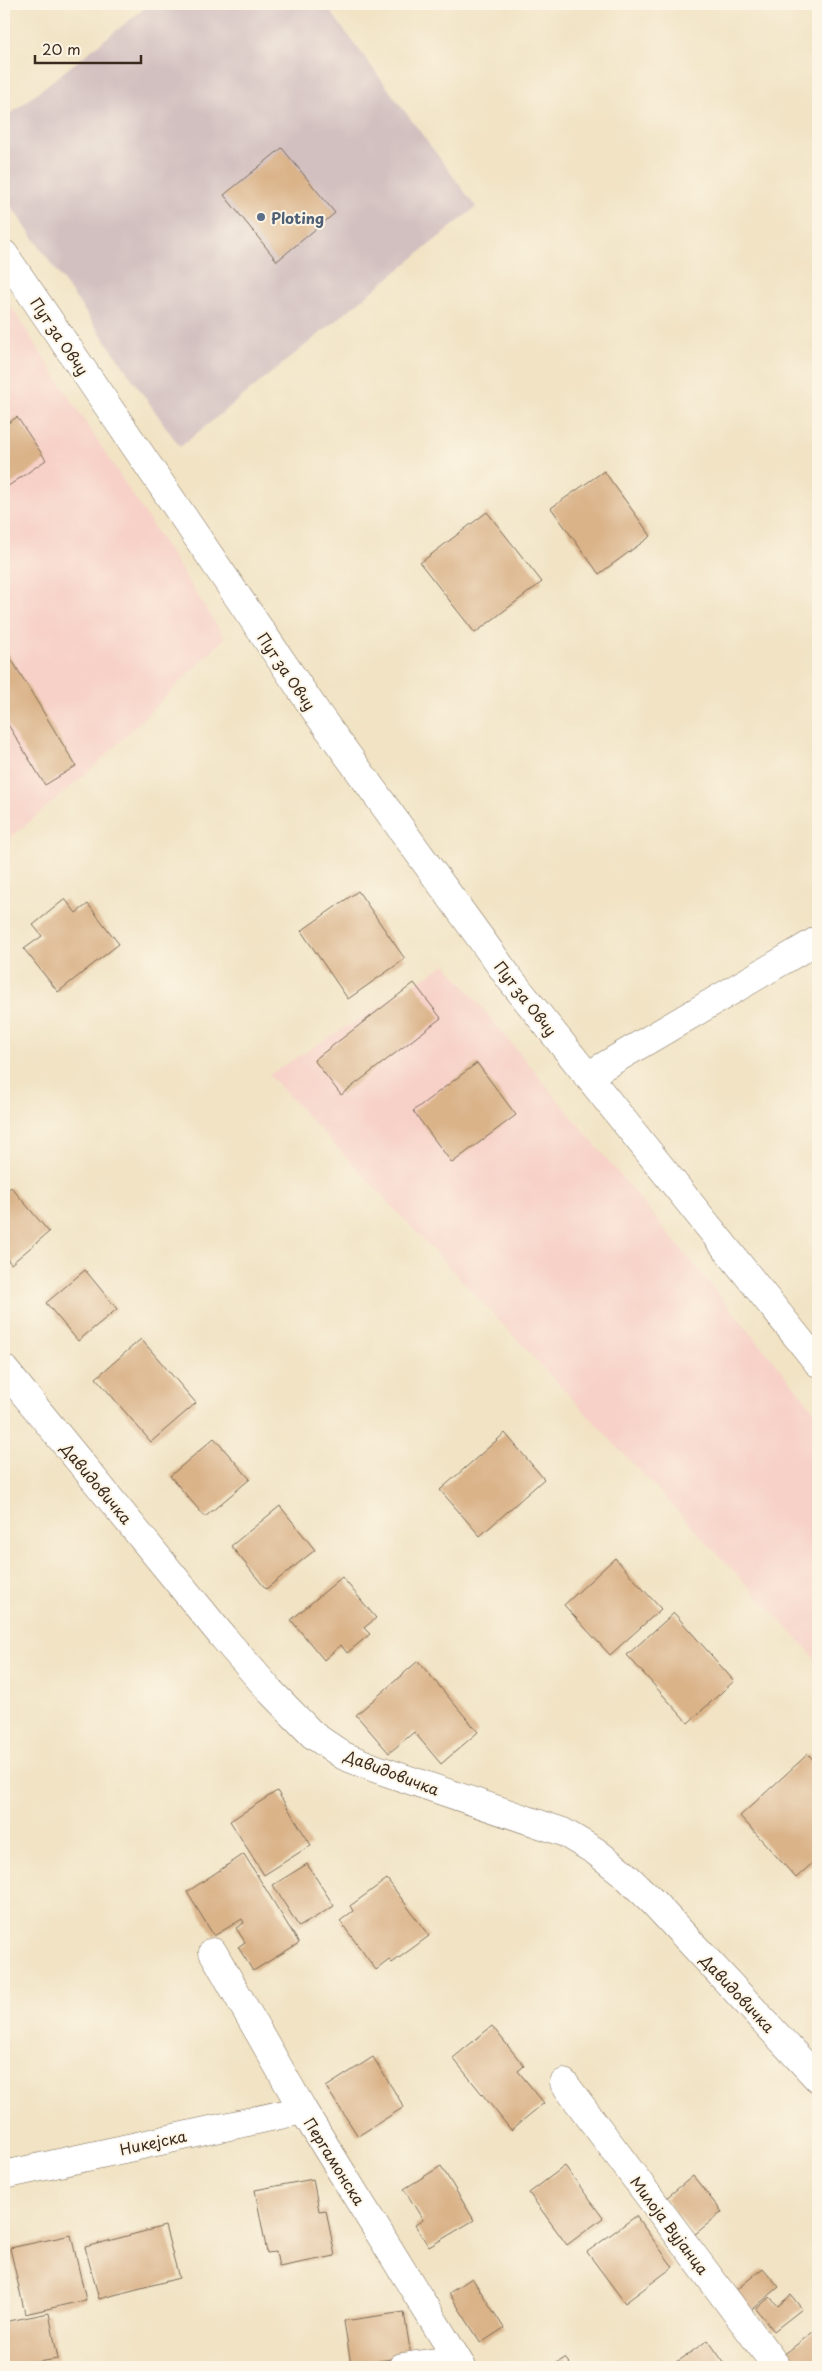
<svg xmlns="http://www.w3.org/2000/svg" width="822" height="2371" viewBox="0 0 822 2371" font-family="'Playpen Sans',sans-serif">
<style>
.built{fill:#f7d1c8}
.industrial{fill:#d2bfc0}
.building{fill:#dab389}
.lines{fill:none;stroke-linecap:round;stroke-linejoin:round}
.minor-casing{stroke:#7b6b58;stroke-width:29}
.minor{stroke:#fff;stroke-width:28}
.service-dot{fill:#5c6f8a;stroke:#fcf5e5;stroke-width:2}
.labels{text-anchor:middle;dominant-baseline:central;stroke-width:4;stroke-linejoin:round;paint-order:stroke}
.service-label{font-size:15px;font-weight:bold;fill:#4e5e75;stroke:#fcf5e5;text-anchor:start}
.street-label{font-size:15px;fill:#3b2a1e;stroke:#fcf5e5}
</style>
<rect width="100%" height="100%" fill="#fcf5e5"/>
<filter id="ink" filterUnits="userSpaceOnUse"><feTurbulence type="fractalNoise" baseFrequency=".02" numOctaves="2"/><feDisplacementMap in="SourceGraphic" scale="10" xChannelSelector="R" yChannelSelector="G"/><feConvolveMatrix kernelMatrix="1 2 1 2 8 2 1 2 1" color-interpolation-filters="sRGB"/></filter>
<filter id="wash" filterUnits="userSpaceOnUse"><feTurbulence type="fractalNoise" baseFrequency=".0096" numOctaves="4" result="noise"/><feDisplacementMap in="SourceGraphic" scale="20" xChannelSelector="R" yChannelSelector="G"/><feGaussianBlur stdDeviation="1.12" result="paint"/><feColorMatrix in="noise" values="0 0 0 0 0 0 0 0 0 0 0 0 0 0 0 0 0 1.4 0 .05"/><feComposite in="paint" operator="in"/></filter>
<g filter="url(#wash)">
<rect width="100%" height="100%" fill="#f1e3c4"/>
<!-- built -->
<path class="built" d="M4,296L225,638L94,767L4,843Z
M446,964L818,1415V1661L269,1075Z"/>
<!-- industrial -->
<path class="industrial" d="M150,4H325L476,207L180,447L4,196V119Z"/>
<g id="blocks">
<!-- building -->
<path class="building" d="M282,148L335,213L277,261L224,195Z
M17,417L46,460L4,489V426Z
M604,471L651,536L599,574L551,508Z
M487,512L542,582L475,633L420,563Z
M4,647L76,766L45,785L4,718Z
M358,891L405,959L348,999L301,931Z
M65,899L76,913L88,904L119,944L58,992L24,949L42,936L33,925Z
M414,983L441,1018L341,1095L314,1060Z
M477,1063L516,1115L452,1163L413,1111Z
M11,1187L49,1232L11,1264L4,1255V1194Z
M85,1270L117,1309L78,1341L46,1303Z
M141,1339L196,1403L151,1442L96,1378Z
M505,1433L544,1479L480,1536L440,1490Z
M214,1438L250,1479L205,1517L170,1476Z
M280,1506L315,1550L266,1589L231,1546Z
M615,1558L661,1609L610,1655L564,1605Z
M342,1577L376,1618L364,1628L370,1634L347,1653L341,1645L324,1660L291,1620Z
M674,1613L734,1681L688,1723L627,1655Z
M418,1661L478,1732L441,1764L414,1732L389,1753L356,1715Z
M808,1754L818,1765V1858L796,1878L740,1816Z
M277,1791L311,1845L264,1875L230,1821Z
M244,1854L299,1943L253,1971L238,1947L245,1942L236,1928L244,1923L242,1919L214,1936L187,1892Z
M307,1864L334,1906L299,1927L273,1885Z
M387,1879L429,1936L392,1963L389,1960L376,1970L340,1921L353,1911L350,1906Z
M492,2026L524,2066L518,2071L544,2103L511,2130L453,2058Z
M373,2057L404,2107L358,2136L326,2087Z
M441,2166L474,2220L429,2247L415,2225L423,2220L404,2189Z
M565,2166L603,2218L567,2245L529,2193Z
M693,2176L722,2212L694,2235L665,2199Z
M313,2179L319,2211L326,2210L335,2256L279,2267L276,2252L267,2253L255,2190Z
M636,2216L673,2267L625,2303L587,2252Z
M165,2226L179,2278L99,2299L85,2247Z
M71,2235L86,2300L25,2314L10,2248Z
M763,2268L779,2287L747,2314L731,2294Z
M472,2278L504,2328L481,2343L449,2293Z
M791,2295L802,2309L774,2331L756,2309L770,2297L778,2306Z
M404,2312L411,2356L351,2365L344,2321Z
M49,2313L58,2359L4,2367V2322Z
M818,2328V2367H791L782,2356Z
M708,2340L727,2367H670Z
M565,2358L572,2367H550Z"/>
</g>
</g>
<g filter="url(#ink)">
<use href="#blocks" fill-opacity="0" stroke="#7b6b58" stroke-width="1"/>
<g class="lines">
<!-- minor casing -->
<g class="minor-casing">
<path id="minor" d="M4,254L317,713L510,979L818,1363
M587,1076L818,940
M4,1369L223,1637L271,1692L313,1735L344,1756L377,1769L563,1832L595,1851L623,1873L653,1902L818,2079
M213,1952L303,2110L462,2367
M564,2083L777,2367
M4,2175L303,2110
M402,2367L457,2359"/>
</g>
<!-- minor -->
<use href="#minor" class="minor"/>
</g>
</g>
<!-- markers -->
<circle class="service-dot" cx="261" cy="217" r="5"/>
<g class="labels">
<!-- service labels -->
<g class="service-label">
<text x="271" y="217">Ploting</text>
</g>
<!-- street labels -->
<g class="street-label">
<text transform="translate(60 336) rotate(56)">Пут за Овчу</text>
<text transform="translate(287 671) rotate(56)">Пут за Овчу</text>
<text transform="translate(526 998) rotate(52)">Пут за Овчу</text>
<text transform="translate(97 1483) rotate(50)">Давидовичка</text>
<text transform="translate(392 1772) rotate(21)">Давидовичка</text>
<text transform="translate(738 1993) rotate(47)">Давидовичка</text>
<text transform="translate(153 2142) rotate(-12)">Никејска</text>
<text transform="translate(335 2161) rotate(58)">Пергамонска</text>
<text transform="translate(670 2225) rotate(53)">Милоја Вујанца</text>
</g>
</g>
<!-- margin -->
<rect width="822" height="2371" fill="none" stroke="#fcf5e5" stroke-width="20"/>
<!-- scale -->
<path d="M35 55v8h106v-8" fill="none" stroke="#3b2a1e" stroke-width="2.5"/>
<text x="42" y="55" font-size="15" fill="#3b2a1e" stroke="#fcf5e5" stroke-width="4" paint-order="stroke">20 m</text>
</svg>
